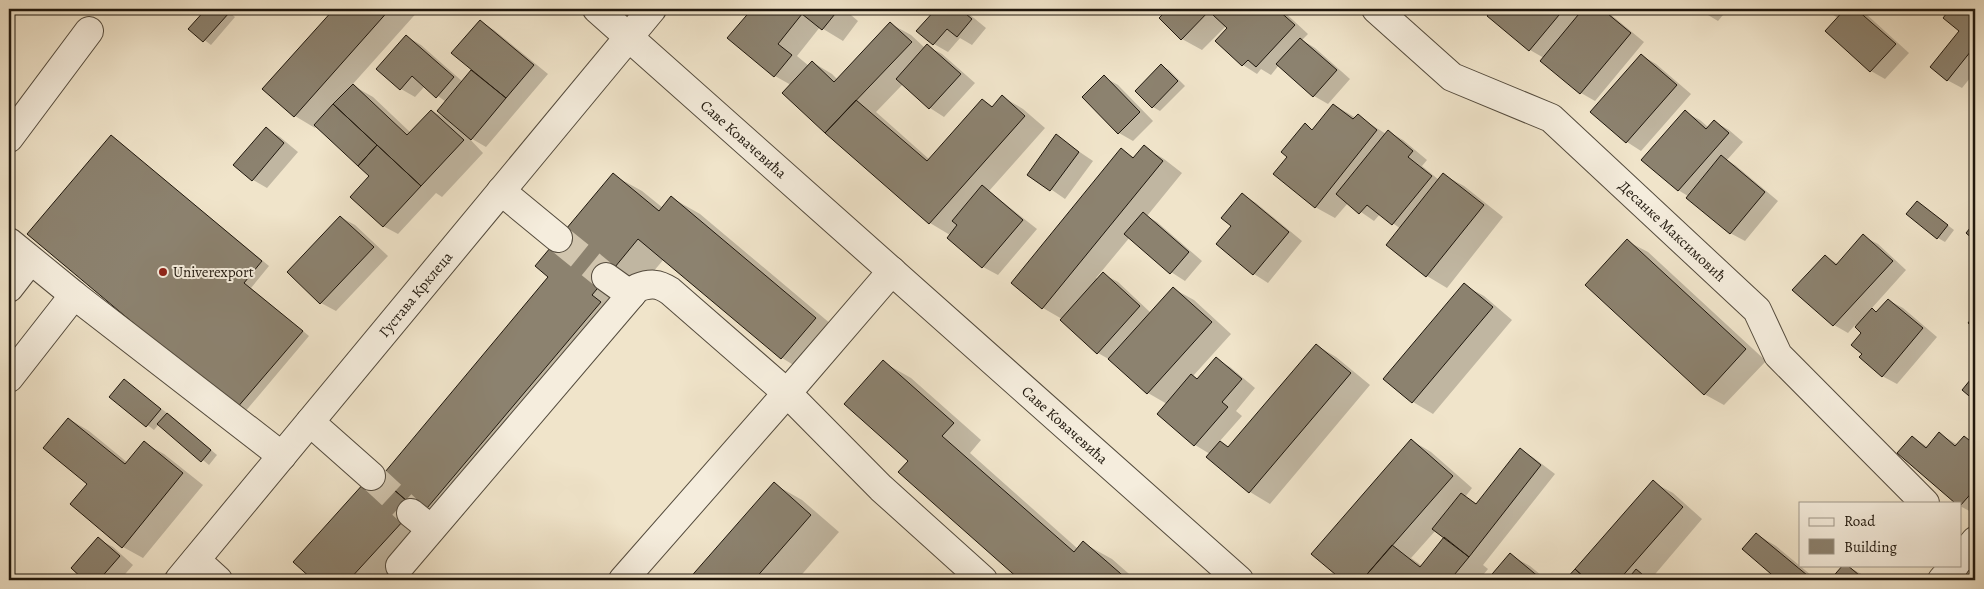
<svg xmlns="http://www.w3.org/2000/svg" width="1984" height="589" viewBox="0 0 1984 589" font-family="Alegreya,serif">
<style>
.shadow{fill:#0003;fill-rule:evenodd}
.building{fill:#8c826f;stroke:#1f170d}
.lines{fill:none;stroke-linecap:round;stroke-linejoin:round}
.minor-tunnel{stroke:#d1c5ae;stroke-width:28;stroke-dasharray:28 14;stroke-linecap:butt}
.minor-casing{stroke:#534a3c;stroke-width:30}
.minor{stroke:#f5eddd;stroke-width:28}
.poi-dot{fill:#8f2418;stroke:#f5eddd;stroke-width:2}
.labels{text-anchor:middle;dominant-baseline:central;stroke-width:4;stroke-linejoin:round;paint-order:stroke}
.street-label{font-size:15px;fill:#1f170d;stroke:#f5eddd}
.poi-label{font-size:15px;fill:#1f170d;stroke:#f5eddd;text-anchor:start}
</style>
<rect width="100%" height="100%" fill="#f0e4ca"/>
<filter id="stains"><feTurbulence type="fractalNoise" baseFrequency=".004" numOctaves="4"/><feColorMatrix values="0 0 0 0 .2 0 0 0 0 .09 0 0 0 0 .02 0 0 0 .5 -.17"/></filter>
<radialGradient id="worn" r=".72"><stop offset=".6" stop-color="#630" stop-opacity="0"/><stop offset="1" stop-color="#630" stop-opacity=".3"/></radialGradient>
<!-- shadow -->
<path class="shadow" d="M208,9H225L235,17L211,45L190,29Z
M335,9H420L352,85L373,97L411,133L432,111L451,121L446,102L425,86L415,97L401,89L406,36L421,45L463,82L473,70L480,21L494,30L548,74L486,147L467,136L483,153L442,197L436,193L398,234L383,226L371,176L317,126L315,128L295,116L264,89Z
M753,9H844L858,21L843,41L820,27L797,56L809,66L812,62L832,74L838,80L891,24L911,35L925,48L927,46L942,54L975,83L944,117L930,108L903,84L876,112L930,160L983,101L994,107L1003,97L1023,109L1045,128L989,191L1037,229L998,275L983,267L948,238L950,235L930,223L784,92L791,85L775,76L729,38Z
M937,9H963L986,28L972,45L960,38L948,52L934,44L918,31Z
M1167,9H1281L1308,34L1302,40L1315,48L1350,79L1328,104L1314,96L1279,65L1271,75L1261,69L1257,74L1243,65L1229,28L1226,26L1202,50L1182,39Z
M1495,9H1570L1579,16L1585,9H1604L1644,42L1595,101L1581,93L1544,58L1530,50L1489,16Z
M1698,9H1728L1718,21Z
M1824,9H1857L1865,13L1909,53L1885,79L1871,71L1838,18Z
M1952,9H1975V72L1962,88L1947,80L1961,31L1945,18Z
M1641,55L1656,64L1691,94L1641,151L1627,142L1592,112Z
M1162,66L1169,70L1185,86L1160,111L1153,107Z
M1104,77L1118,85L1153,121L1133,141L1119,133Z
M1334,105L1356,118L1358,116L1386,134L1389,132L1403,140L1427,160L1422,166L1439,180L1444,175L1464,186L1503,217L1447,288L1427,276L1388,245L1401,229L1380,214L1374,221L1348,203L1335,218L1315,207L1289,157L1305,125L1313,130Z
M1685,112L1700,120L1709,128L1715,122L1729,130L1743,142L1727,160L1735,165L1778,201L1745,241L1730,233L1688,196L1678,190Z
M266,129L280,137L298,152L267,188L253,180Z
M111,136L269,266L251,288L309,336L244,413L237,408Z
M1056,136L1093,161L1065,199L1029,174Z
M1144,147L1164,159L1182,173L1147,216L1157,222L1202,261L1185,281L1171,272L1130,237L1096,278L1098,279L1103,274L1118,282L1151,313L1174,289L1194,300L1231,334L1193,376L1198,380L1216,359L1230,367L1255,388L1236,411L1242,416L1219,442L1229,447L1316,345L1336,357L1370,385L1270,504L1250,492L1210,454L1195,445L1159,414L1167,404L1148,393L1112,361L1098,353L1062,319L1043,308L1121,150L1135,158Z
M613,175L642,191L663,208L672,198L700,214L844,335L810,375L782,358L664,259L619,312L628,319L451,529L443,525L392,580H315L294,562L381,478L550,277Z
M1242,194L1256,203L1302,241L1268,283L1254,274L1233,226Z
M1924,207L1954,230L1945,242L1938,238Z
M340,217L355,225L388,256L336,311L321,303L288,272Z
M1863,236L1878,244L1906,270L1871,309L1878,313L1888,300L1903,308L1937,337L1897,384L1882,376L1864,354L1863,332L1855,325L1848,333L1834,325L1825,256L1838,264Z
M1627,241L1648,252L1766,361L1724,405L1704,394Z
M1464,285L1484,296L1512,320L1433,414L1413,402L1385,379Z
M883,362L911,378L981,440L970,453L1078,549L1083,543L1112,559L1136,580H1022L900,472L910,461Z
M124,381L175,419L217,455L209,465L159,424L154,430L111,397Z
M69,419L89,431L128,463L144,443L164,454L203,485L143,558L123,547L89,483Z
M1940,434L1958,445L1964,438L1975,444V514L1960,506V503L1912,437L1928,447Z
M1411,440L1431,452L1472,488L1465,497L1477,504L1520,449L1534,458L1555,474L1483,565L1488,569L1479,580H1345L1312,554ZM1436,530L1445,537L1422,566L1411,558Z
M1653,482L1673,493L1702,519L1651,579L1652,580H1566Z
M774,484L802,500L839,532L797,580H690Z
M1756,534L1776,546L1817,580H1780L1743,549Z
M98,539L113,547L133,565L120,580H86L72,568Z
M1510,555L1530,566L1547,580H1489Z
M1845,565L1865,576L1870,580H1832Z"/>
<!-- building -->
<path class="building" d="M206,9H224L229,13L203,42L188,29Z
M334,9H390L294,117L262,89Z
M752,9H839L822,30L802,14L778,44L792,55L774,77L727,38Z
M936,9H960L972,19L957,37L947,29L933,45L916,31Z
M1165,9H1211L1181,40L1159,18L1167,10Z
M1218,9H1277L1295,25L1256,67L1248,60L1242,66L1215,41L1227,28L1213,15Z
M1493,9H1564L1529,51L1487,16Z
M1583,9H1602L1631,33L1580,94L1540,61Z
M1696,9H1707L1703,14Z
M1822,9H1832L1828,14Z
M1845,9H1856L1896,44L1870,72L1825,31Z
M1950,9H1975V46L1947,81L1930,67L1959,31L1943,18Z
M480,20L534,65L506,98L451,53Z
M890,22L912,42L825,133L782,93L812,61L834,82Z
M406,35L454,77L436,98L412,76L400,90L376,69Z
M1300,38L1337,70L1313,97L1276,64Z
M927,44L961,74L929,109L896,79Z
M1641,54L1677,85L1626,143L1590,112Z
M1161,64L1178,81L1152,108L1135,91Z
M471,70L506,98L471,140L437,111Z
M1104,75L1140,112L1118,134L1082,97Z
M353,84L407,135L431,110L464,140L421,186L333,104Z
M1002,95L1025,116L929,224L825,133L856,100L927,161L982,99L992,107Z
M333,104L377,145L358,166L314,125Z
M1333,104L1353,119L1358,114L1377,130L1315,208L1273,174L1287,157L1281,152L1305,123L1312,130Z
M1685,110L1706,129L1714,120L1729,133L1678,191L1641,160Z
M266,127L284,143L252,181L233,165Z
M1388,130L1413,151L1408,157L1432,176L1392,225L1367,205L1359,214L1336,194Z
M1056,134L1079,152L1050,191L1027,175Z
M111,135L262,261L244,283L303,331L236,409L27,234Z
M377,145L421,186L383,227L350,197L369,176L358,166Z
M1144,145L1163,161L1042,309L1011,283L1121,148L1133,158Z
M1721,155L1765,192L1730,234L1686,198Z
M613,173L659,211L671,196L816,318L781,359L638,239L592,295L601,302L422,514L380,478L548,277L535,266Z
M1443,173L1484,205L1426,277L1386,245Z
M982,185L1023,220L982,268L947,238L957,225L952,221Z
M1242,193L1289,232L1253,275L1216,244L1231,226L1221,218Z
M1917,201L1948,225L1937,239L1906,214Z
M1143,212L1189,252L1170,274L1124,234Z
M340,216L374,247L320,304L287,272Z
M1975,222V241L1966,233Z
M1863,234L1893,261L1833,326L1792,290L1825,255L1836,265Z
M1627,239L1746,349L1704,395L1585,285Z
M1103,272L1140,306L1097,354L1060,320Z
M1464,283L1493,307L1412,403L1383,379Z
M1173,287L1212,322L1147,394L1108,359Z
M1888,299L1923,328L1882,377L1859,357L1862,354L1851,345L1861,333L1855,327L1872,308L1876,312Z
M1975,314V328L1968,323Z
M1316,344L1351,373L1249,493L1206,457L1220,441L1228,447Z
M1216,357L1242,379L1222,402L1228,407L1194,446L1157,414L1191,374L1197,379Z
M883,360L954,423L942,436L1074,552L1083,541L1128,580H1020L898,472L908,461L844,404Z
M1975,374V401L1962,390Z
M124,379L161,409L146,427L109,397Z
M167,413L211,450L201,462L157,424Z
M68,418L125,464L144,441L183,473L122,548L70,504L87,484L43,448Z
M1939,432L1955,446L1964,436L1974,444L1975,443V489L1960,506V503H1955L1897,453L1912,436L1926,448Z
M1411,439L1453,476L1362,580H1342L1311,554Z
M1520,448L1541,465L1469,557L1432,529L1461,493L1476,504Z
M374,472L415,508L349,580H313L293,562Z
M1653,480L1683,507L1619,580H1587L1575,569Z
M774,482L811,515L754,580H688Z
M1756,533L1813,580H1778L1742,549Z
M98,537L120,556L99,580H84L71,568Z
M1444,537L1469,557L1450,580H1362L1392,545L1420,567Z
M1510,553L1540,578L1539,580H1487Z
M1843,565H1847L1865,580H1830Z
M1575,569L1587,580H1565Z
M1636,569L1649,580H1627Z"/>
<g class="lines">
<!-- minor-tunnel -->
<path class="minor-tunnel" d="M558,238L606,277
M371,476L411,513"/>
<!-- minor casing -->
<g class="minor-casing">
<g id="minor">
<path id="s1" d="M597,9L1239,580"/>
<path id="s2" d="M1376,9L1452,77L1551,118L1757,310L1778,355L1925,503"/>
<path d="M9,138L89,31"/>
<path d="M501,191L558,238"/>
<path d="M9,242L74,295L282,456"/>
<path d="M606,277L631,295"/>
<path d="M9,288L30,261"/>
<path d="M9,378L74,295"/>
<path d="M310,422L371,476"/>
<path d="M411,513L431,529"/>
<path d="M1960,559L1975,541"/>
<path d="M196,560L218,580"/>
<path d="M400,566L637,288C650,283 658,283 670,291L787,393L881,488L983,580"/>
<path id="s3" d="M179,580L652,9"/>
<path d="M623,580L787,393L892,271"/>
<path d="M1942,580L1955,565"/>
</g>
</g>
<!-- minor -->
<use href="#minor" class="minor"/>
</g>
<!-- markers -->
<circle class="poi-dot" cx="163" cy="272" r="5"/>
<g class="labels">
<!-- street labels -->
<g class="street-label">
<text stroke="none"><textPath href="#s1" startOffset="196">Саве Ковачевића</textPath></text>
<text stroke="none"><textPath href="#s2" startOffset="375">Десанке Максимовић</textPath></text>
<text stroke="none"><textPath href="#s3" startOffset="371">Густава Крклеца</textPath></text>
<text stroke="none"><textPath href="#s1" startOffset="626">Саве Ковачевића</textPath></text>
</g>
<!-- poi labels -->
<g class="poi-label">
<text x="173" y="272">Univerexport</text>
</g>
</g>
<!-- margin -->
<rect width="1984" height="589" fill="none" stroke="#f0e4ca" stroke-width="30"/>
<rect x="10" y="10" width="1964" height="569" fill="none" stroke="#1f170d" stroke-width="2.5"/>
<rect x="15" y="15" width="1954" height="559" fill="none" stroke="#1f170d"/>
<!-- legend -->
<rect x="1799" y="502" width="162" height="65" fill="#f5eddd" stroke="#9f978a"/>
<rect x="1809" y="518" width="25" height="8" fill="#f5eddd" stroke="#9f978a"/>
<text x="1844" y="526" font-size="15" fill="#1f170d">Road</text>
<rect x="1809" y="539" width="25" height="15" fill="#8c826f" stroke="#9f978a"/>
<text x="1844" y="552" font-size="15" fill="#1f170d">Building</text>
<rect width="100%" height="100%" filter="url(#stains)"/>
<rect width="100%" height="100%" fill="url(#worn)"/>
</svg>
